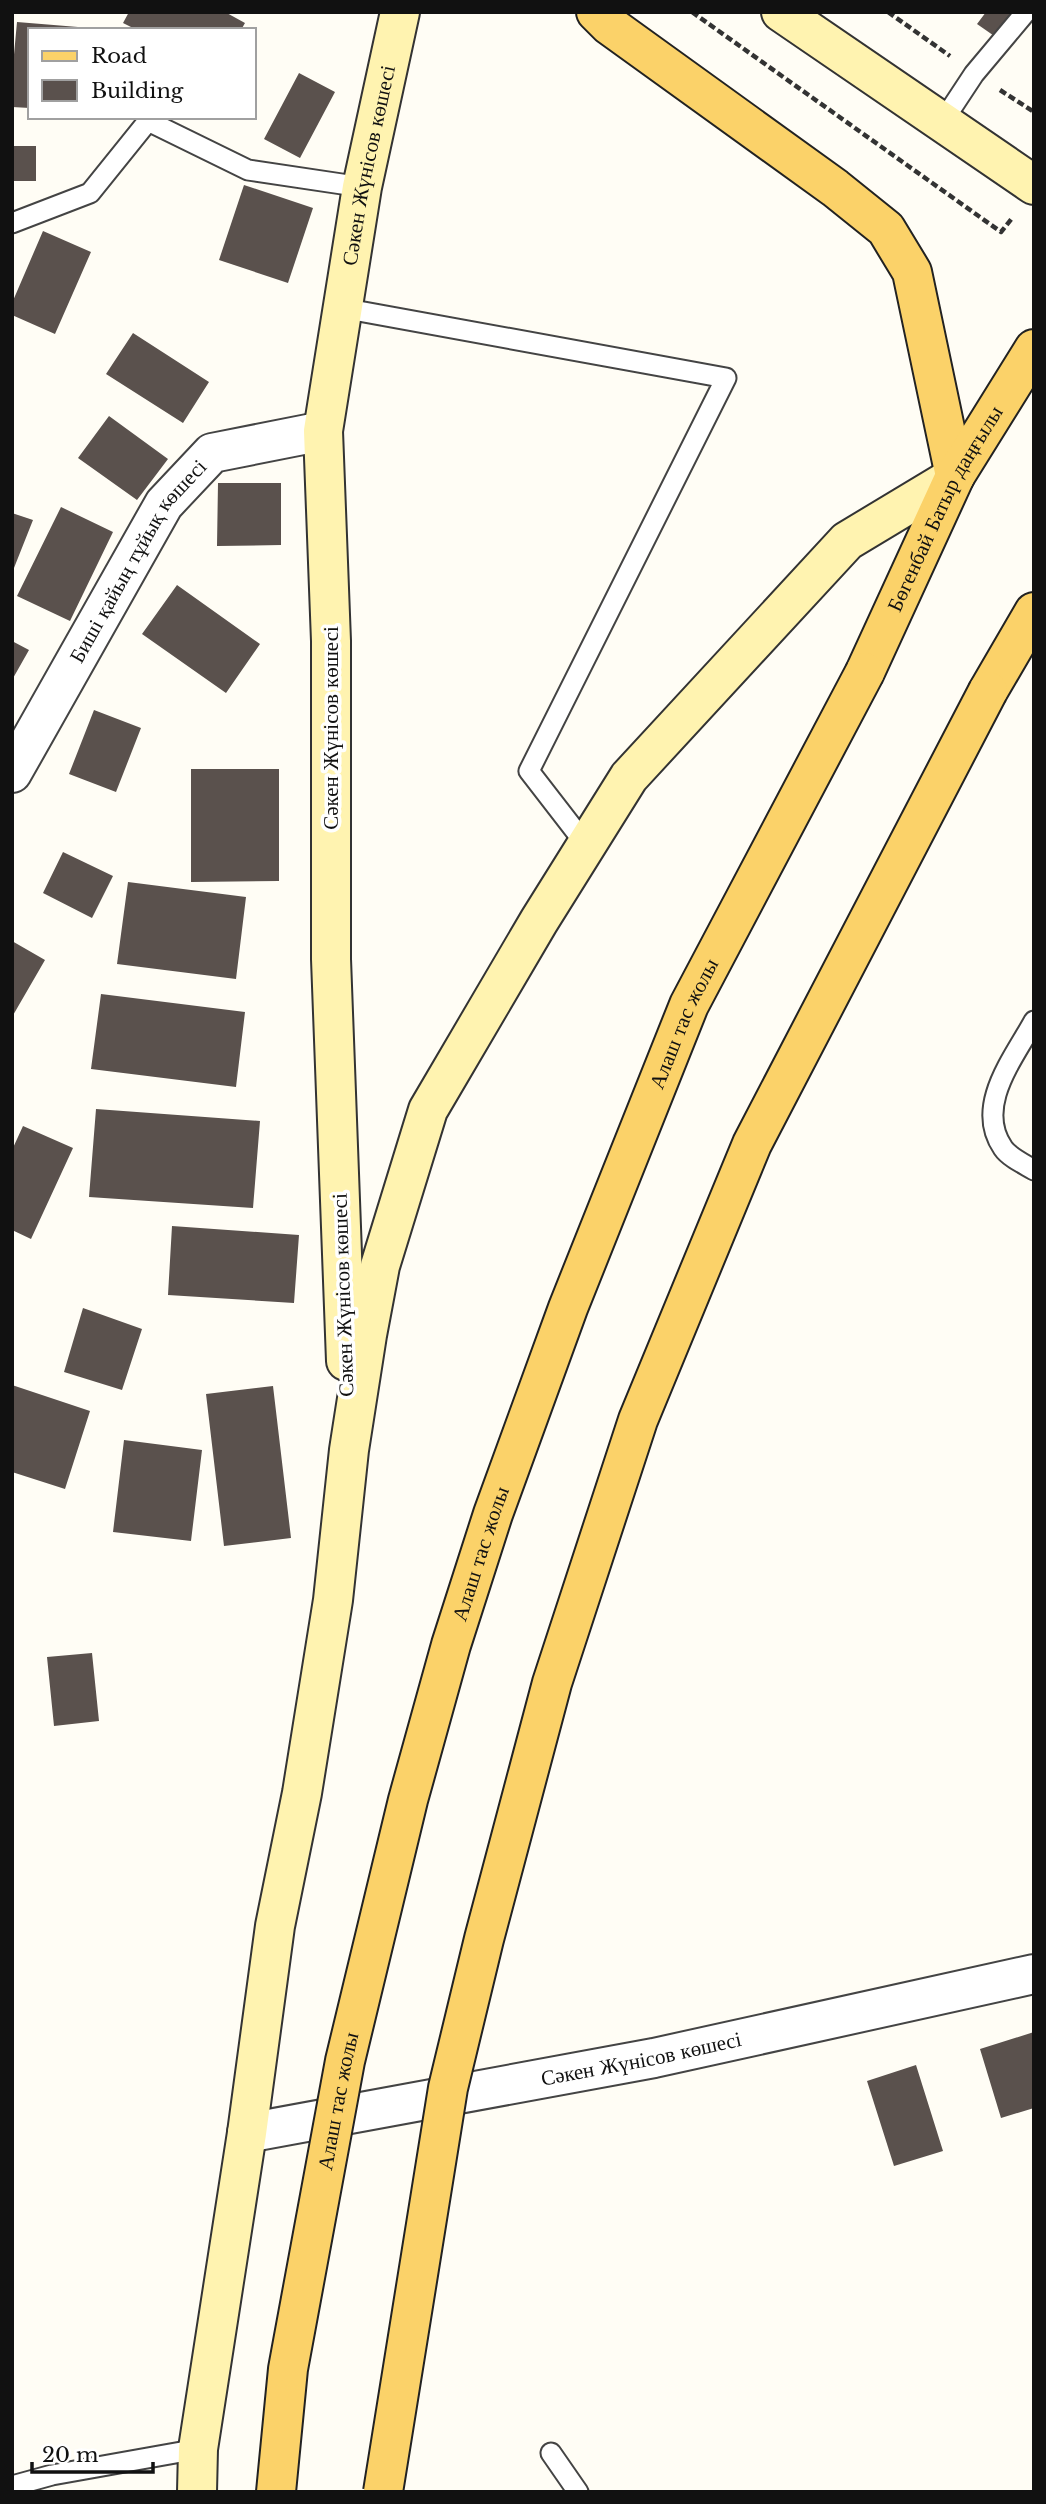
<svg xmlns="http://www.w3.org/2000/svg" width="1046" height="2504" viewBox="0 0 1046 2504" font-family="'Libre Baskerville',serif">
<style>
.building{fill:#5a514d}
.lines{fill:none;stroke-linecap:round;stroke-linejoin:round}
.lane-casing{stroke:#444;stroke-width:23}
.street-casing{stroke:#444;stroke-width:42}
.secondary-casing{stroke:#333;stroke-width:42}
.primary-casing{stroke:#222;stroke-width:42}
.path{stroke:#333;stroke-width:4.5;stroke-dasharray:7 3.5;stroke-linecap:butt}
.lane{stroke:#fff;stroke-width:19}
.street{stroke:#fff;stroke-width:38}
.secondary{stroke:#fff3b0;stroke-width:38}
.primary{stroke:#fbd269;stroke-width:38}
.primary-bridge-casing{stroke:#222;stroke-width:42;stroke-linecap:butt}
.primary-bridge{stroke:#fbd269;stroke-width:38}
.labels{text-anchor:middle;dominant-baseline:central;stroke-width:7;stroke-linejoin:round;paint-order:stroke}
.street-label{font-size:21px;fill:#111;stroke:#fff}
</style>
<rect width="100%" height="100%" fill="#fffdf5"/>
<!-- building -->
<path class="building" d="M129,12H225L245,23L241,30H137L123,23Z
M986,12H1016L1000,40L977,24Z
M17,22L78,27V30H30V108L12,107V76Z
M299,73L335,92L300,158L264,139Z
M12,146H36V181H12Z
M244,185L313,208L288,283L219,260Z
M43,231L91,252L55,334L12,315V303Z
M133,333L209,382L183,423L106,374Z
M109,416L168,459L137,500L78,458Z
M218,483H281V545L217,546Z
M61,507L113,532L70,621L17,596Z
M12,513L33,520L12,573Z
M177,585L260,644L226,693L142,634Z
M12,641L29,650L12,680Z
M94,710L141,728L116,792L69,774Z
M191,769H279V881L191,882Z
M63,852L113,876L92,918L43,893Z
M128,882L246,897L236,979L117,964Z
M12,941L45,960L12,1017Z
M101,994L245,1012L236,1087L91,1069Z
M96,1109L260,1121L253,1208L89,1197Z
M23,1126L73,1148L31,1239L12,1230V1150Z
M172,1226L299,1235L294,1303L168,1295Z
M83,1308L142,1329L122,1390L64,1372Z
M12,1385L90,1411L65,1489L12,1472Z
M273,1386L291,1538L224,1546L206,1394Z
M124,1440L202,1450L191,1541L113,1532Z
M92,1653L99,1721L54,1726L47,1657Z
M1034,2032V2108L1001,2118L980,2049Z
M916,2065L943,2151L894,2166L867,2081Z"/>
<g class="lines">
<!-- lane casing -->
<g class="lane-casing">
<path id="lane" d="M943,121L974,74L1026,12
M12,223L90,193L148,121L248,170L362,187
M342,308L726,378L529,771L587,846
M1034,1021C1014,1058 974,1106 1003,1148C1009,1157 1024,1164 1034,1170
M551,2453L578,2492
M12,2486L52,2475L198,2449"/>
</g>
<!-- street casing -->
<g class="street-casing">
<g id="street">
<path id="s1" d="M12,773L164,504L212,453L323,431"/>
<path id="s2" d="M247,2133L654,2058L1034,1974"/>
</g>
</g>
<!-- secondary casing -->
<g class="secondary-casing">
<g id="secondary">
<path d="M781,12L1034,185"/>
<path id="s3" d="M346,1361L331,959V641L323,431L362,187L400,12"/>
<path d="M197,2492L198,2449L247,2133L275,1926L302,1793L333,1600L349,1450L367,1335L380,1266L428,1110L539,921L629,777L847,541L955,476"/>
</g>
</g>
<!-- primary casing -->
<g class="primary-casing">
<g id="primary">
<path d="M596,12L609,25L835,188L886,229L912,272L955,476"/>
<path id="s4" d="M865,672L955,476L1034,349"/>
<path d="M988,691L1034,612"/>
</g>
</g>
<!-- path -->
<path class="path" d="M692,12L1001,232L1013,217
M888,12L950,56
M1000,90L1034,112"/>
<!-- lane -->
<use href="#lane" class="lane"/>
<!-- street -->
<use href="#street" class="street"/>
<!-- secondary -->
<use href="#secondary" class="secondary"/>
<!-- primary -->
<use href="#primary" class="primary"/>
<!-- primary-bridge casing -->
<g class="primary-bridge-casing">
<g id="primary-bridge">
<path id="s5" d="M276,2492L288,2369L345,2061L408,1800L451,1645L493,1514L568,1308L689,1005L865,672"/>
<path d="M383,2492L448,2088L484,1939L552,1683L638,1420L752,1144L988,691"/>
</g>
</g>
<!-- primary-bridge -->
<use href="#primary-bridge" class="primary-bridge"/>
</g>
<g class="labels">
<!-- street labels -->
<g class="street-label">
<text stroke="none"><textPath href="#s3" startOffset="1200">Сәкен Жүнісов көшесі</textPath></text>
<text stroke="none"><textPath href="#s4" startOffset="182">Бөгенбай Батыр даңғылы</textPath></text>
<text stroke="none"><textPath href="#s1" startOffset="247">Биші қайың тұйық көшесі</textPath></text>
<text transform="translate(331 728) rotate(-90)">Сәкен Жүнісов көшесі</text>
<text stroke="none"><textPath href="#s5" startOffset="1530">Алаш тас жолы</textPath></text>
<text transform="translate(343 1295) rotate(-92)">Сәкен Жүнісов көшесі</text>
<text stroke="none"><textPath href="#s5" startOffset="962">Алаш тас жолы</textPath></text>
<text stroke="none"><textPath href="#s2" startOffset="401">Сәкен Жүнісов көшесі</textPath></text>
<text stroke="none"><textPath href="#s5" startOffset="396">Алаш тас жолы</textPath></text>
</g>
</g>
<!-- border -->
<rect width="1046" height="2504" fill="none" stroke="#111111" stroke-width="28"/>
<!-- legend -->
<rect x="28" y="28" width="228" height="91" fill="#ffffff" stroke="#a0a0a0" stroke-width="2"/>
<rect x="42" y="51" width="35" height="10" fill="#fbd269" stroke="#a0a0a0" stroke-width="2"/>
<text x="91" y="63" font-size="21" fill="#111111">Road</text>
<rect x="42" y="80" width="35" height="21" fill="#5a514d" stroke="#a0a0a0" stroke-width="2"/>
<text x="91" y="98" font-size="21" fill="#111111">Building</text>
<!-- scale -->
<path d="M32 2462v10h121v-10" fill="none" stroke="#111111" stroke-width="3.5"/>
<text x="42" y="2462" font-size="21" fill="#111111" stroke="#ffffff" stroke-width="5" paint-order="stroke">20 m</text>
</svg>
